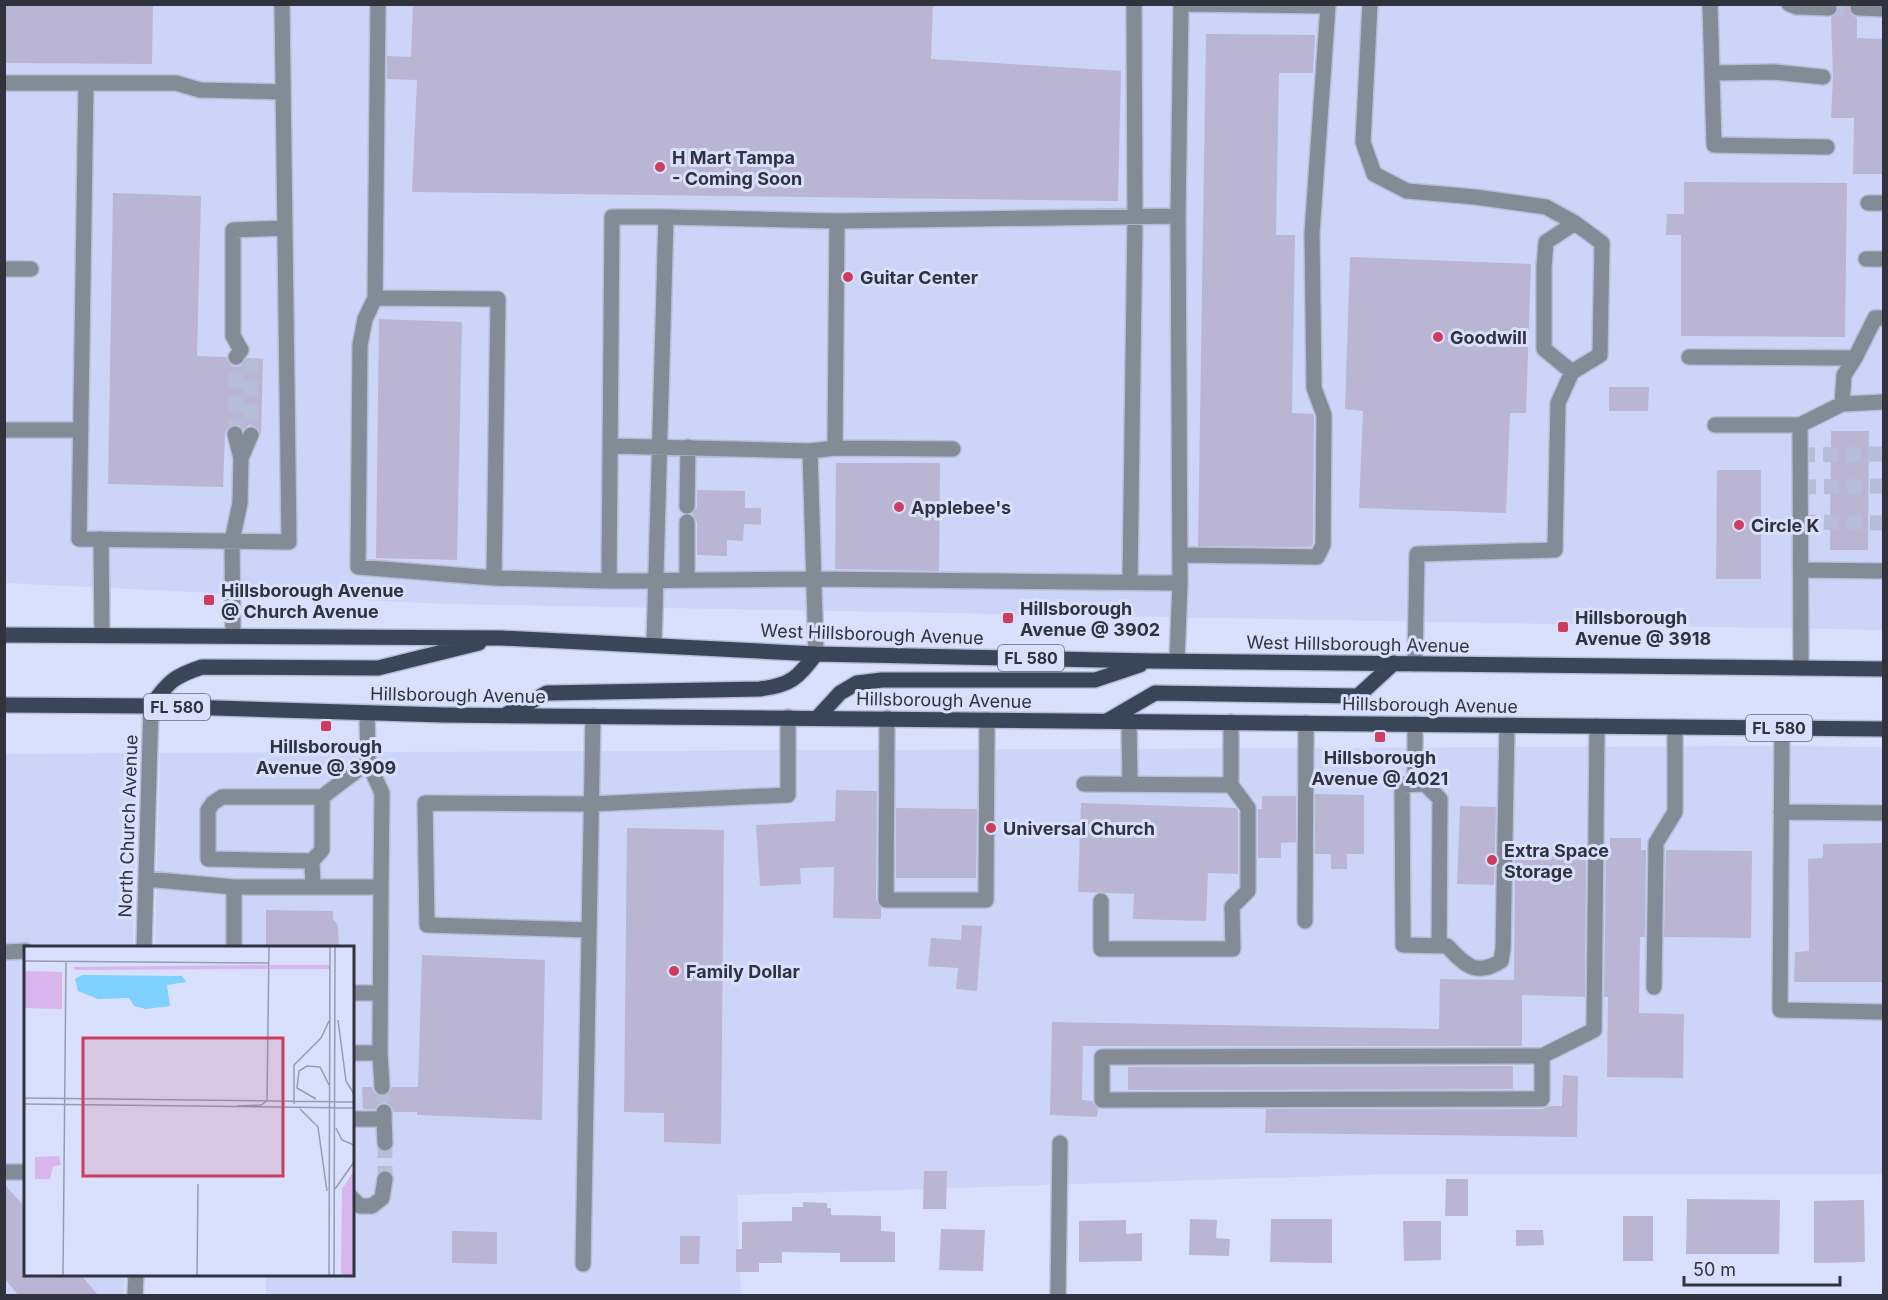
<svg xmlns="http://www.w3.org/2000/svg" width="1888" height="1300" viewBox="0 0 1888 1300" font-family="Inter,sans-serif">
<style>
.built{fill:#ccd5f8}
.building{fill:#bab5d2}
.lines{fill:none;stroke-linecap:round;stroke-linejoin:round}
.minor-tunnel{stroke:#b6bdd7;stroke-width:15;stroke-dasharray:15 8;stroke-linecap:butt}
.minor-casing{stroke:#b6bdd7;stroke-width:18}
.major-casing{stroke:#b6bdd7;stroke-width:18}
.minor{stroke:#838b96;stroke-width:15}
.major{stroke:#384658;stroke-width:15}
.poi-dot{fill:#cd3d5c;stroke:#d8e0fd;stroke-width:2}
.labels{text-anchor:middle;dominant-baseline:central;stroke-width:6;stroke-linejoin:round;paint-order:stroke}
.shield{fill:#d8e0fd;stroke:#626777;stroke-width:1.5}
.shield-label{font-size:16px;font-weight:bold;fill:#30333e}
.poi-label{font-size:18px;font-weight:bold;fill:#30333e;stroke:#d8e0fd;text-anchor:start}
.street-label{font-size:18px;fill:#30333e;stroke:#d8e0fd}
.inset-road{fill:none;stroke:#959bb1;stroke-width:1.5}
.view{fill:#cd3d5c;fill-opacity:0.15;stroke:#cd3d5c;stroke-width:3}
.inset-edge{fill:none;stroke:#30333e;stroke-width:3}
</style>
<rect width="100%" height="100%" fill="#d8e0fd"/>
<!-- built -->
<path class="built" d="M5,5H1883V630L446,604L5,583Z
M1779,746L1883,747V1174H1391L737,1195L741,1295H266V1275L352,1274V948H155L160,753Z
M138,753L133,947L26,948V1274L125,1275L124,1295H5L4,754Z"/>
<!-- building -->
<path class="building" d="M4,4H153L152,64L4,63Z
M413,4H933L931,59L1121,71L1118,201L412,192L417,80L387,79V56L411,57Z
M1838,4H1849L1850,13L1857,18V38L1884,39V174H1853L1854,118H1831L1833,77L1831,17L1838,13Z
M1206,34L1315,35L1313,73H1279L1276,235H1295L1292,413L1313,414L1314,417L1313,543L1311,547L1198,546Z
M1684,182L1847,183L1845,337L1681,336V235H1666L1667,214H1684Z
M113,193L201,196L197,356L226,357L230,365L236,367L241,366L247,358L263,359L261,435L254,426L249,425L243,429L237,425L228,427L225,434L223,487L108,484Z
M1350,257L1531,264L1526,413H1510L1506,513L1359,508L1363,411L1345,409Z
M379,319L462,322L457,560L376,558Z
M1609,387H1649L1648,411H1609Z
M1831,431H1869L1868,550H1830Z
M836,463H940L939,571L835,569Z
M1717,470H1761V579H1716Z
M697,490L745,491V508H761V525L744,524L743,541L727,540V556L697,555V522L692,514L697,507Z
M836,790L877,791L876,900L881,908V919L833,918L834,867L800,868L801,884L760,886L756,825L835,821Z
M1315,794L1364,795V854H1347V869H1331V854H1315Z
M1262,796H1296V842L1281,843V858H1258V809H1262Z
M1081,803L1236,808L1238,811V874L1208,873L1206,921L1133,919L1134,894L1078,892Z
M1460,806L1496,807L1494,885L1457,884Z
M896,808L977,809L976,878H896Z
M627,828L724,830L721,1144L664,1142V1113L624,1112Z
M1610,838H1641V850H1646L1645,937H1640L1639,1013L1684,1014L1683,1078L1607,1077L1608,997H1604L1606,849H1610Z
M1884,843V982H1794L1795,952L1809,951L1808,859L1823,858V844Z
M1515,847L1586,848L1585,997L1522,995V1046H1083L1082,1100L1092,1101L1098,1109L1097,1117L1050,1115L1052,1022L1439,1029L1440,979L1514,980Z
M1666,850L1752,851L1751,938L1664,937Z
M266,910L333,911V919L338,925L339,948H266Z
M962,925L982,926L977,991L956,989L958,968L928,966L931,938L961,940Z
M422,955L545,960L542,1120L417,1115V1112H394L392,1107L385,1102L379,1104L375,1109H363L362,1087H372L374,1093L382,1097L388,1095L392,1087H418Z
M1513,1066V1089L1128,1090V1067Z
M1563,1075L1578,1076L1577,1137L1265,1133L1266,1109H1542L1549,1106H1562Z
M924,1171H947L946,1209H923Z
M1446,1179H1468V1216H1445Z
M4,1184L26,1208V1275H81L99,1296H19L4,1278Z
M1687,1199L1780,1200L1779,1254H1686Z
M1864,1200L1865,1262L1814,1263V1201Z
M803,1202L827,1203V1208H831V1215L881,1216V1231L895,1232V1262H840V1253L782,1252V1263H759V1272H736V1249H742V1222L792,1221V1207H803Z
M1623,1216H1653V1261H1623Z
M1190,1219L1217,1220L1216,1238L1230,1239L1229,1256L1189,1255Z
M1271,1219H1332V1263L1270,1262Z
M1126,1220V1234L1142,1233V1261L1079,1262V1221Z
M1403,1221H1441V1260L1404,1261Z
M941,1229L985,1230L983,1271L939,1270Z
M1516,1230H1543L1544,1245L1516,1246Z
M452,1231L497,1232V1264L452,1263Z
M680,1236H700L699,1264H680Z"/>
<g class="lines">
<!-- minor-tunnel -->
<path class="minor-tunnel" d="M1829,8H1858
M250,358L251,435
M235,434L236,357
M1800,455L1884,454
M1801,487L1884,486
M1801,522L1884,523
M382,1087L384,1112
M385,1143V1179"/>
<!-- minor casing -->
<g class="minor-casing">
<path id="minor" d="M378,4L375,298L498,299L494,578L609,581L612,217H666L654,645
M1370,4L1363,142L1374,174L1407,191L1475,197L1546,207L1575,223L1602,243L1600,355L1572,372L1558,403L1555,550L1417,554L1415,664
M1710,4L1714,145L1827,147
M1789,4L1797,7L1829,8
M1858,8L1884,9
M1713,73L1774,72L1823,77
M4,83H176L200,90L283,92
M86,83L79,539L289,542L282,4
M1868,203H1884
M1178,216L1181,4
M666,217L837,221
M1866,259H1884
M4,269H31
M375,298L365,319L360,345L358,567L494,578
M236,357L241,350L233,336V230L285,228
M1689,357L1855,358L1875,318H1884
M1572,372L1544,349V267L1546,242L1575,223
M1842,404L1844,375L1855,358
M1715,425H1800L1842,404L1884,402
M1800,425L1801,668
M4,430H81
M610,446L810,451
M835,448L953,449
M241,458L251,435
M687,506L688,447
M101,539L102,635
M1180,555L1317,557L1323,545L1324,415L1314,388L1312,233L1328,6L1186,4
M1801,570L1884,571
M687,579V522
M609,581L813,579L1180,583
M1130,582L1135,217L1134,4
M233,636L232,541L240,503L241,458L235,434
M816,654L810,451L835,448L837,221L1178,216L1180,583L1177,661
M887,718L886,900H986L987,720
M1129,721L1130,784
M1782,728L1780,1010L1884,1012
M1084,784L1231,785
M1415,784V724
M322,797L368,762
M1781,812L1884,813
M312,861L208,859V810L213,803L222,797H322V850L312,861L313,886
M146,879L234,887
M381,887L380,1053L382,1087
M1101,901V949H1233L1232,907L1248,891V808L1231,785V722
M1305,921L1306,723
M589,930L427,925L425,803L591,804L788,795V717
M1439,946L1440,799L1425,784L1402,785L1403,945L1447,946C1465,965 1476,977 1501,961L1503,949L1507,725
M144,948L151,706
M234,948V887H381L382,793L368,762L367,713
M4,952L26,951
M1654,987L1656,843L1675,812V727
M352,993H380
M352,1053H380
M1542,1056V1099L1102,1100V1057L1542,1056L1594,1030L1597,726
M352,1119H384V1112
M384,1119L385,1143
M4,1172H26
M352,1198L360,1206H372L382,1198L385,1179
M583,1264L593,716
M135,1296L136,1274
M1058,1296L1060,1143"/>
</g>
<!-- major casing -->
<g class="major-casing">
<path id="major" d="M4,635L502,638L816,654L1152,661L1884,669
M4,705L151,706L443,715L1884,729
M151,706C168,682 174,676 202,667L378,668L479,643
M507,714L547,693L760,689C792,685 797,678 816,654
M817,718L840,693L857,683L882,680H1095L1140,665
M1107,721L1155,693L1358,696L1394,663"/>
</g>
<!-- minor -->
<use href="#minor" class="minor"/>
<!-- major -->
<use href="#major" class="major"/>
</g>
<!-- markers -->
<g class="poi-dot">
<circle cx="660" cy="167" r="6"/>
<circle cx="848" cy="277" r="6"/>
<circle cx="1438" cy="337" r="6"/>
<circle cx="899" cy="507" r="6"/>
<circle cx="1739" cy="525" r="6"/>
<rect x="203" y="594" width="12" height="12" rx="3"/>
<rect x="1002" y="612" width="12" height="12" rx="3"/>
<rect x="1557" y="621" width="12" height="12" rx="3"/>
<rect x="320" y="720" width="12" height="12" rx="3"/>
<rect x="1374" y="731" width="12" height="12" rx="3"/>
<circle cx="991" cy="828" r="6"/>
<circle cx="1492" cy="860" r="6"/>
<circle cx="674" cy="971" r="6"/>
</g>
<g class="labels">
<!-- shield labels -->
<g class="shield">
<rect x="998" y="645" width="66" height="26" rx="4.5"/>
<rect x="144" y="694" width="66" height="26" rx="4.5"/>
<rect x="1746" y="715" width="66" height="26" rx="4.5"/>
</g>
<g class="shield-label">
<text x="1031" y="658">FL 580</text>
<text x="177" y="707">FL 580</text>
<text x="1779" y="728">FL 580</text>
</g>
<!-- poi labels -->
<g class="poi-label">
<text x="672" y="157">H Mart Tampa<tspan x="672" dy="21">- Coming Soon</tspan></text>
<text x="860" y="277">Guitar Center</text>
<text x="1450" y="337">Goodwill</text>
<text x="911" y="507">Applebee's</text>
<text x="1751" y="525">Circle K</text>
<text x="221" y="590">Hillsborough Avenue<tspan x="221" dy="21">@ Church Avenue</tspan></text>
<text x="1020" y="608">Hillsborough<tspan x="1020" dy="21">Avenue @ 3902</tspan></text>
<text x="1575" y="617">Hillsborough<tspan x="1575" dy="21">Avenue @ 3918</tspan></text>
<text x="326" y="746" text-anchor="middle">Hillsborough<tspan x="326" dy="21">Avenue @ 3909</tspan></text>
<text x="1380" y="757" text-anchor="middle">Hillsborough<tspan x="1380" dy="21">Avenue @ 4021</tspan></text>
<text x="1003" y="828">Universal Church</text>
<text x="1504" y="850">Extra Space<tspan x="1504" dy="21">Storage</tspan></text>
<text x="686" y="971">Family Dollar</text>
</g>
<!-- street labels -->
<g class="street-label">
<text transform="translate(872 634) rotate(2)">West Hillsborough Avenue</text>
<text transform="translate(1358 644) rotate(1)">West Hillsborough Avenue</text>
<text transform="translate(458 695) rotate(1)">Hillsborough Avenue</text>
<text transform="translate(944 700) rotate(1)">Hillsborough Avenue</text>
<text transform="translate(1430 705) rotate(1)">Hillsborough Avenue</text>
<text transform="translate(128 826) rotate(-88)">North Church Avenue</text>
</g>
</g>
<!-- overview -->
<g transform="translate(24 946)">
<rect width="330" height="330" fill="#d8e0fd"/>
<path d="M244,19V23L51,24L49,21ZM246,19H306V23H246ZM0,25L38,26V63L0,62ZM35,210L37,219L29,220L26,233H11V211ZM330,225V329H317L318,243Z" fill="#d8b5ed"/>
<path d="M58,29L158,30L162,36L143,39L146,60L122,63L110,60L105,52L74,53L54,45L51,33Z" fill="#7ed1fe"/>
<path class="inset-road" d="M0,15L245,17M314,74L322,135L330,148M0,152L330,156M292,153L273,142L275,125L283,120L296,121L305,139M243,155L245,1M0,158L330,162M270,158V119L297,92L305,75M214,160L237,159L243,155M276,163L294,181L303,245M312,182L318,194L330,199M311,243L330,216M39,329L42,15M173,329L174,238M305,329L306,1M310,329L311,1"/>
<path class="view" d="M59,92H259V230H59Z"/>
<rect width="330" height="330" class="inset-edge"/>
</g>
<!-- border -->
<rect width="1888" height="1300" fill="none" stroke="#30333e" stroke-width="12"/>
<!-- scale -->
<path d="M1684 1276v9h156v-9" fill="none" stroke="#30333e" stroke-width="3"/>
<text x="1693" y="1276" font-size="18" fill="#30333e" stroke="#d8e0fd" stroke-width="4.5" paint-order="stroke">50 m</text>
</svg>
